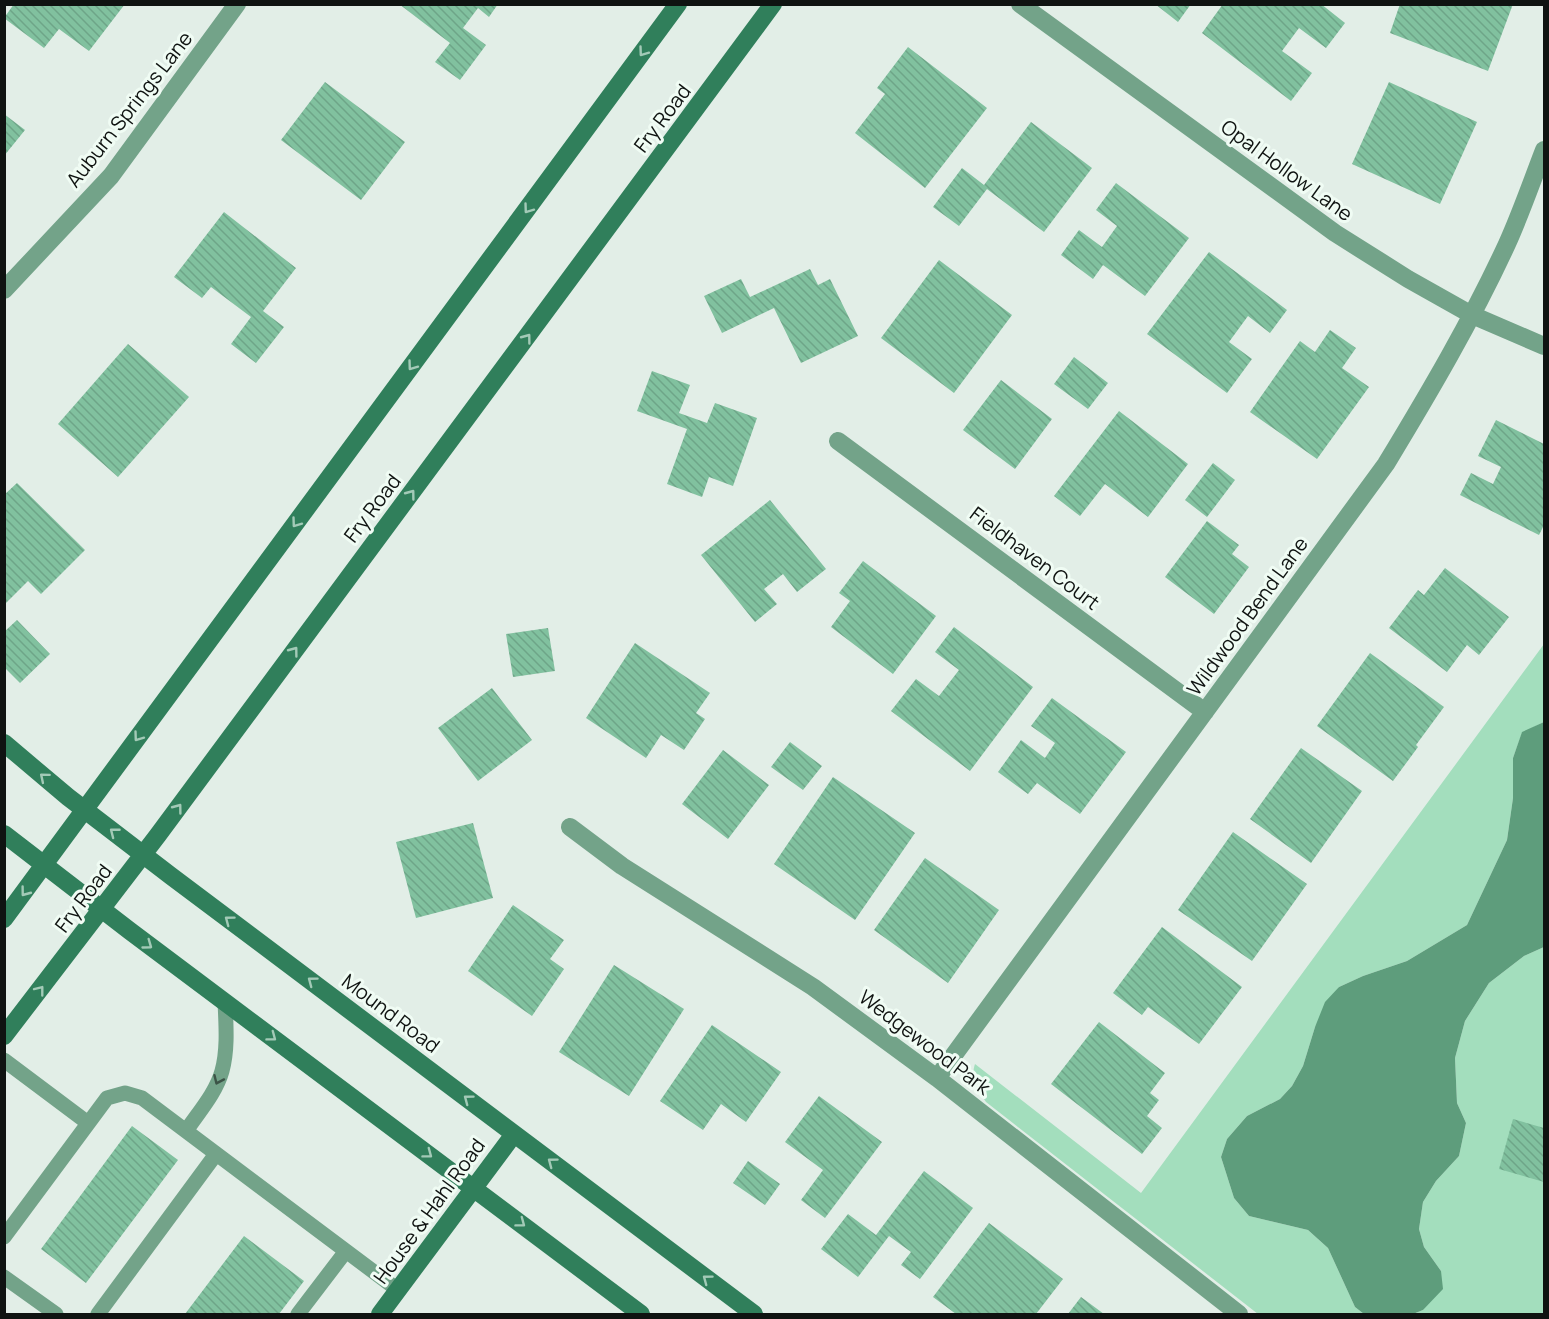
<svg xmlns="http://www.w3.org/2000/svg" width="1549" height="1319" viewBox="0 0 1549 1319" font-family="Manrope,sans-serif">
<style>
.green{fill:#a3debd}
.water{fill:#5e9d7c}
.building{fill:url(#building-back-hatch)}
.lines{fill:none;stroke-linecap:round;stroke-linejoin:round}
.lane{stroke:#73a389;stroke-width:15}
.street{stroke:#73a389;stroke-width:18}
.secondary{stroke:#307f5b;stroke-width:18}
.oneway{stroke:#a3cab7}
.oneway2{stroke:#3c5447}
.labels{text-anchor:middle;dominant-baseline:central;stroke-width:6;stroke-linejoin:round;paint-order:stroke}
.street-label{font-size:20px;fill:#0f1311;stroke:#f0fcf4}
</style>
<defs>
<pattern id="building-back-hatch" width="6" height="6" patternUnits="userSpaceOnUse" patternTransform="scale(1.5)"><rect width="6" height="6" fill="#81c19f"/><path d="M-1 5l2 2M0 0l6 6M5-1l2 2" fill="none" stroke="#6ea588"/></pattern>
</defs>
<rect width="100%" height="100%" fill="#e2eee7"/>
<!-- green -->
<path class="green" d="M1544,644V722L1522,733L1513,758V798L1507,840L1467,925L1407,961L1363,976L1339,987L1315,1027L1303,1066L1292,1086L1280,1099L1247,1116L1227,1139L1221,1157L1234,1198L1249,1216L1308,1230L1328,1248L1355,1307L1364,1314H1258L986,1102C978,1090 970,1078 975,1064L1141,1193Z
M1544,947V1314H1413L1423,1310L1441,1271L1424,1247L1419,1229L1423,1202L1436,1181L1459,1156L1466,1123L1457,1103L1455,1058L1465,1021L1489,983L1524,956Z"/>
<!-- water -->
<path class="water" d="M1544,722V947L1524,956L1489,983L1465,1021L1455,1058L1457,1103L1466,1123L1459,1156L1436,1181L1423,1202L1419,1229L1424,1247L1441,1271L1443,1289L1423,1310L1413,1314H1364L1355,1307L1328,1248L1308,1230L1249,1216L1234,1198L1221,1157L1227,1139L1247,1116L1280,1099L1292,1086L1303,1066L1315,1027L1325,1002L1339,987L1363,976L1407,961L1467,925L1507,840L1513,798V758L1522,732Z"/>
<!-- building -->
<path class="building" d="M14,4H125L89,51L59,29L44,48L4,18Z
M399,4H498L489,17L478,8L463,28L486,45L460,80L435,62L450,43Z
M1155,4H1191L1178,22Z
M1223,4H1321L1345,23L1326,48L1299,28L1282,51L1312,73L1291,101L1202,33Z
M1400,4H1513L1488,71L1390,33Z
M908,47L987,108L925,188L855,133L885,94L877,88Z
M325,82L405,142L361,200L281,140Z
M1389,82L1477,122L1440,204L1352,164Z
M4,114L25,130L4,156Z
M1031,122L1092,168L1044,232L987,189L959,226L933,207L962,168L984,185Z
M1116,183L1189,238L1145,296L1103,265L1093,279L1061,255L1079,230L1102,247L1117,226L1096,210Z
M224,212L296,268L263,311L284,327L256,363L231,344L251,317L211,287L202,298L174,277Z
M1209,252L1287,310L1270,333L1248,316L1229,342L1252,359L1227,393L1147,334Z
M939,260L1012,315L954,393L881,338Z
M810,269L818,285L830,279L858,336L801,363L774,308L722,333L704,296L741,279L750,297Z
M1330,330L1356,348L1342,368L1369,387L1317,459L1250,412L1300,341L1315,352Z
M128,344L189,397L118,477L58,424Z
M1074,357L1108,383L1088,409L1054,384Z
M652,371L690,385L679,413L707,423L715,403L757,418L733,486L709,477L702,497L667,484L687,429L637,411Z
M1001,380L1052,419L1015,469L963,430Z
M1119,411L1188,464L1148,517L1105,484L1080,516L1054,496Z
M1496,420L1544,444V525L1539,535L1460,495L1471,473L1493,484L1501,467L1478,456Z
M1213,463L1235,480L1207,517L1185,500Z
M17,483L85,550L41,594L28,581L4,605V495Z
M770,500L826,569L797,592L783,574L764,589L777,604L755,622L701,555Z
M1207,521L1239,545L1232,554L1249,567L1214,614L1165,577Z
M863,561L936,616L893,674L831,627L850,601L839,593Z
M1445,568L1509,617L1479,655L1467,645L1447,672L1389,628L1418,590L1424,595Z
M17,620L50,654L20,683L4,667V632Z
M954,627L1033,687L970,771L891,711L916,679L939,696L959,670L935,652Z
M548,628L555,671L513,677L506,634Z
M635,643L710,693L696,713L705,719L684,750L661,735L646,758L586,718Z
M1370,653L1444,707L1416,745L1418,747L1393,781L1317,726Z
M492,688L532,740L478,781L438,728Z
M1052,698L1126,752L1080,814L1037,783L1028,794L998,772L1021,740L1045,758L1055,743L1031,726Z
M790,742L822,766L803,790L771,767Z
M1301,748L1362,791L1311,863L1250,819Z
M723,750L769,785L728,839L682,804Z
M833,777L915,833L855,920L774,864Z
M473,823L493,898L416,918L396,842Z
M1233,832L1307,884L1252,961L1178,910Z
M925,858L999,910L948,983L874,930Z
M513,905L564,940L550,959L564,969L532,1016L468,971Z
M1162,927L1242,987L1199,1044L1148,1007L1142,1015L1113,993Z
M614,965L684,1009L629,1096L559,1052Z
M1099,1022L1165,1073L1150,1093L1159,1100L1147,1116L1162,1128L1142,1154L1051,1084Z
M712,1025L781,1072L746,1122L721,1104L703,1130L660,1101Z
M819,1096L882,1142L825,1218L801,1200L823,1170L785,1142Z
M1513,1119L1544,1128V1182L1499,1169Z
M132,1126L178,1160L86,1283L41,1249Z
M748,1161L780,1184L765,1205L733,1183Z
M924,1171L973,1208L920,1279L901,1265L911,1252L889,1236L858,1277L821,1249L848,1214L876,1235Z
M989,1223L1063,1279L1036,1314H956L933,1297Z
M244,1236L304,1281L279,1314H185Z
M1081,1297L1104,1314H1068Z"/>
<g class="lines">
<!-- lane -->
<path class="lane" d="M4,1060L88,1123
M186,1131C198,1113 216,1093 222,1071C228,1049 226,1025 225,1002
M4,1237L107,1098L125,1093L142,1098L398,1290
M4,1277L56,1314
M98,1314L216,1154
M298,1314L346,1251"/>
<!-- street -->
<path class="street" d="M1020,4L1335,233L1408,279L1472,315L1544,346
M4,290L111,176L237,4
M838,441L1205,712
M570,827L622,866L813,987L937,1078L1239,1314
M937,1078L1386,464C1429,393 1472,320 1507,244C1521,213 1532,181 1544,150"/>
<!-- secondary -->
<path class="secondary" d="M4,743L68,797L171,876L754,1314
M4,834L130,931L641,1314
M4,919L678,4
M4,1036L158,835L773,4
M380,1314L514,1134"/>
</g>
<!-- one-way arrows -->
<defs><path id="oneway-chevron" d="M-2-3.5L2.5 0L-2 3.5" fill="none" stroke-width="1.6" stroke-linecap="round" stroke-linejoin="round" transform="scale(1.5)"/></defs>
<g class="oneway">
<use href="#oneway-chevron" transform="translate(643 52) rotate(126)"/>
<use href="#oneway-chevron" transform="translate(528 209) rotate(126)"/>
<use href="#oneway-chevron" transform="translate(527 338) rotate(-53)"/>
<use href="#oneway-chevron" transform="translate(412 366) rotate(126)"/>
<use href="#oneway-chevron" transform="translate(411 494) rotate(-53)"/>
<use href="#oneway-chevron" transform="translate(296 523) rotate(126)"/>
<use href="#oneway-chevron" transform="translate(294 651) rotate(-53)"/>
<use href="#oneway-chevron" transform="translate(138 737) rotate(126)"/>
<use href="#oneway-chevron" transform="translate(44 777) rotate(-140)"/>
<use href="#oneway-chevron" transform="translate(178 808) rotate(-53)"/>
<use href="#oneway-chevron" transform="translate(114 832) rotate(-142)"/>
<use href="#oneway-chevron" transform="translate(25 892) rotate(127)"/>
<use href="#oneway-chevron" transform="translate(229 920) rotate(-143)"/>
<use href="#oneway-chevron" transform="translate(148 945) rotate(36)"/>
<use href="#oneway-chevron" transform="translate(312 981) rotate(-143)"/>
<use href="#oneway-chevron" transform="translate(40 990) rotate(-52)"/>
<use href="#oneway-chevron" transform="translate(272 1037) rotate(37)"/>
<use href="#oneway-chevron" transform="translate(468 1099) rotate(-143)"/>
<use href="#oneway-chevron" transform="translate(428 1154) rotate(37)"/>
<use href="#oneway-chevron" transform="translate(552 1162) rotate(-143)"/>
<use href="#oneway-chevron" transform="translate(521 1223) rotate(37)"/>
<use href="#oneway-chevron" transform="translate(707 1279) rotate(-143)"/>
</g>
<use class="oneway2" href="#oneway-chevron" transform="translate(218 1080) rotate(114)"/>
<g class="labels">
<!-- street labels -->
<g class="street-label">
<text transform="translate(129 109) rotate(-52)">Auburn Springs Lane</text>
<text transform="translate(662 118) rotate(-53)">Fry Road</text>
<text transform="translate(1287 170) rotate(36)">Opal Hollow Lane</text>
<text transform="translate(372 508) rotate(-53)">Fry Road</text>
<text transform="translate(1035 558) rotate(37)">Fieldhaven Court</text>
<text transform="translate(1247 616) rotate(-54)">Wildwood Bend Lane</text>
<text transform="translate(83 898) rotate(-53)">Fry Road</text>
<text transform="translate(391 1013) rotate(37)">Mound Road</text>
<text transform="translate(925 1042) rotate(37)">Wedgewood Park</text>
<text transform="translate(429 1211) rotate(-54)">House &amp; Hahl Road</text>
</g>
</g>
<!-- border -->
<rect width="1549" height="1319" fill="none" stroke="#0f1311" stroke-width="12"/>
</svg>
